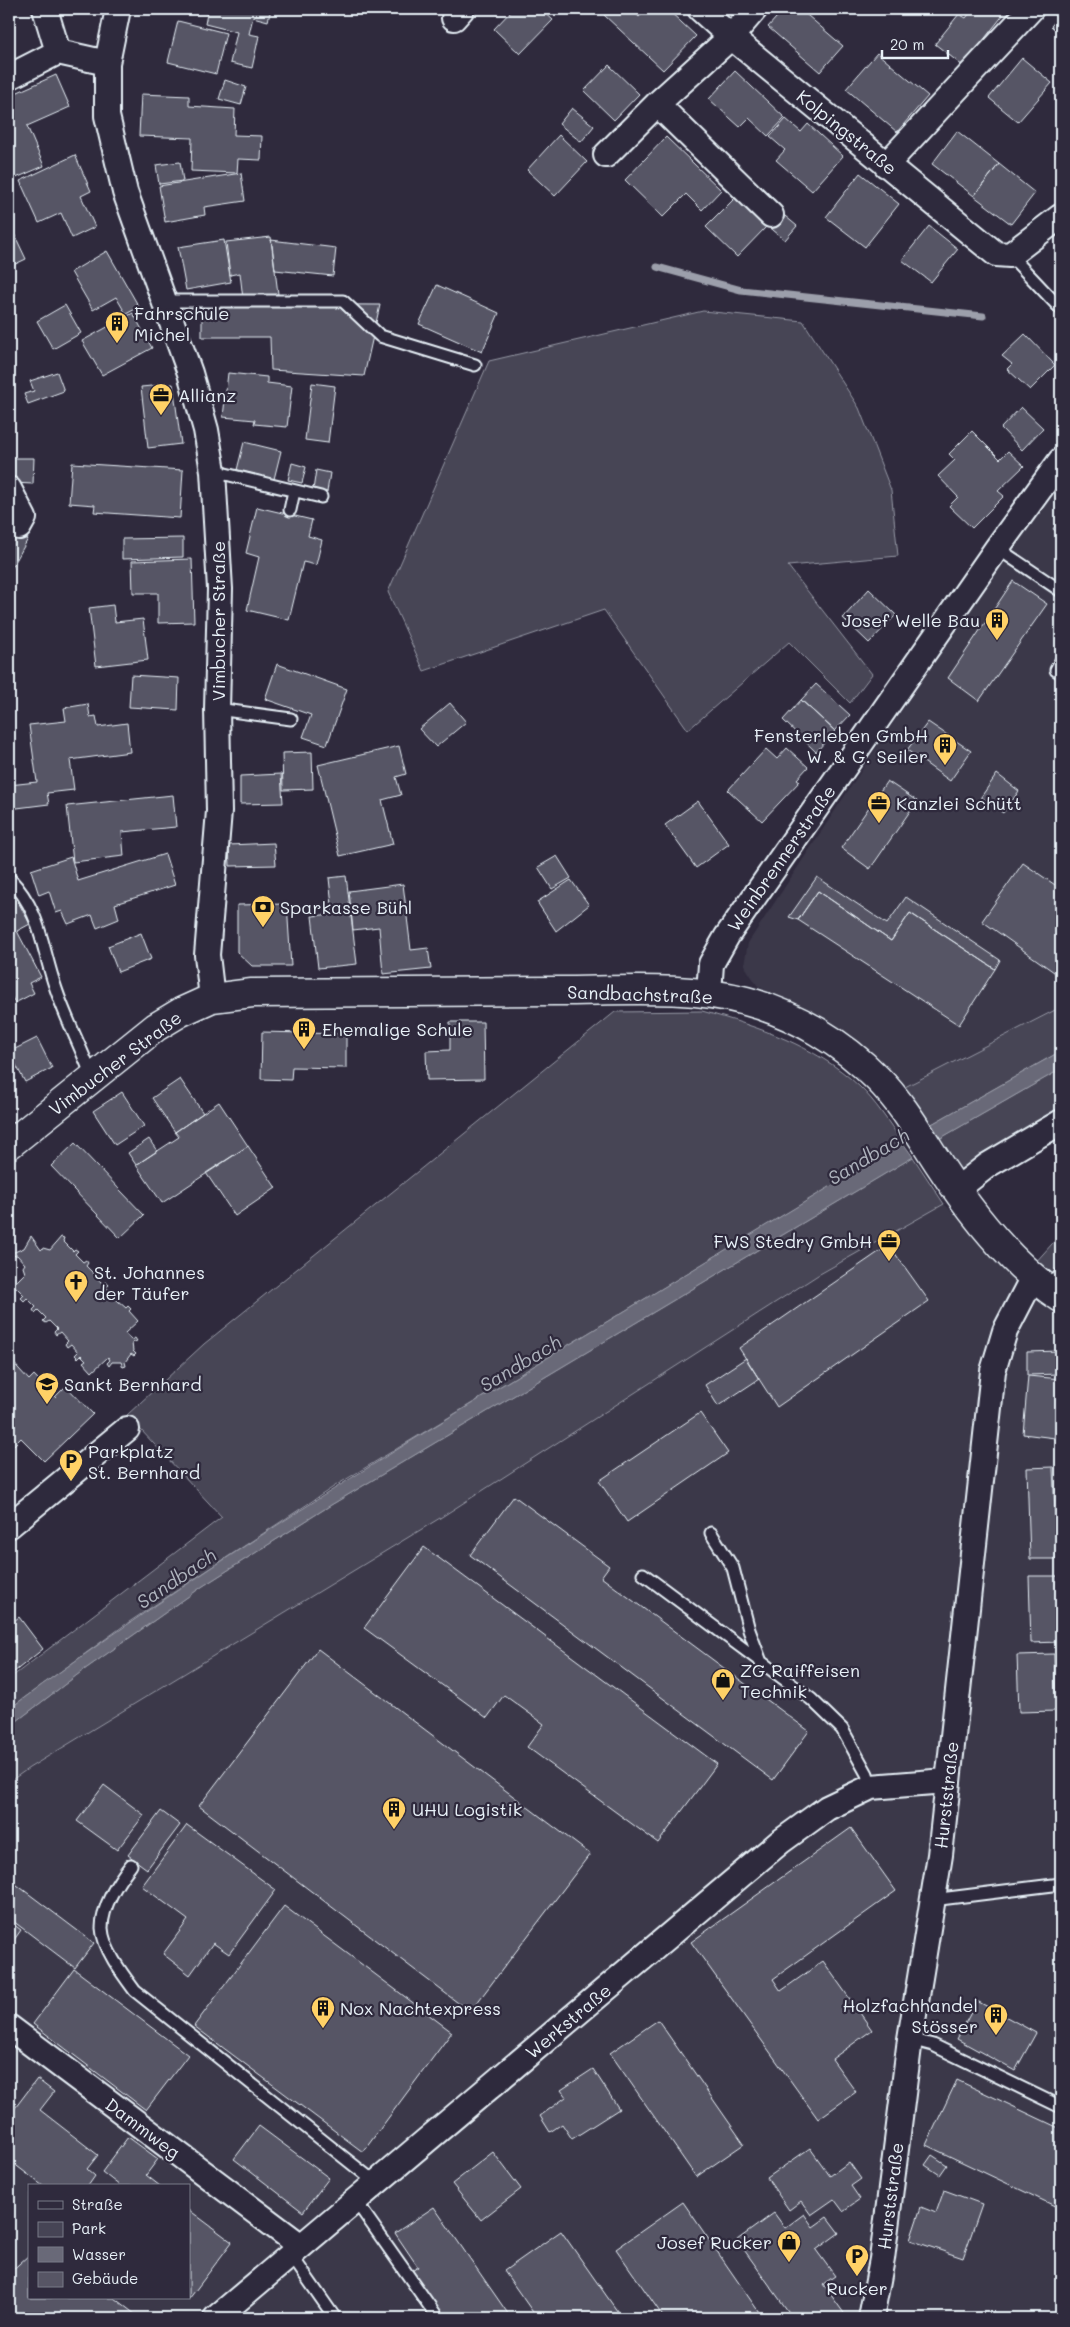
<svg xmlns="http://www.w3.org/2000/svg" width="1070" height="2327" viewBox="0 0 1070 2327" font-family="Mali,sans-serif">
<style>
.built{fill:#3b3749;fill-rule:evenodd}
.green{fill:#464455;stroke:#979aa6}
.water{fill:#696978;stroke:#9c9fab}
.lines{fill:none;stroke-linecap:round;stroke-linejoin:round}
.stream{stroke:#9c9fab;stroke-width:7}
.building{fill:#575565;stroke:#e8f1f8}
.service-casing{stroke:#e8f1f8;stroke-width:15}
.minor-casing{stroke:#e8f1f8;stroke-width:28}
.tertiary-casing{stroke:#e8f1f8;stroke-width:31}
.service{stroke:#2f2a3d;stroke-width:11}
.minor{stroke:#2f2a3d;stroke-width:24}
.tertiary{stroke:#2f2a3d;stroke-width:28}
.labels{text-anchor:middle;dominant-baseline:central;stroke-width:4.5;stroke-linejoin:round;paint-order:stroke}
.street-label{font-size:18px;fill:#e8f1f8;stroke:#2f2a3d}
.poi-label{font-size:18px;fill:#e8f1f8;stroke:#2f2a3d;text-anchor:start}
.water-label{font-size:19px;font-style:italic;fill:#afb4be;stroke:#2f2a3d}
</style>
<rect width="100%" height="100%" fill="#2f2a3d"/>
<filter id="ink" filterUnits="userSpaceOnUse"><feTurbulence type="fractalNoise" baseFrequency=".02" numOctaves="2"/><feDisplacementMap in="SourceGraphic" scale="10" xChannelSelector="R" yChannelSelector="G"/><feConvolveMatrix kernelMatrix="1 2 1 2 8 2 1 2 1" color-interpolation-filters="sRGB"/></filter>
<g filter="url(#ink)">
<!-- built -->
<path class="built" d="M1061,478V1007L903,1088L859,1043L827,1023L771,995L757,985L744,965L748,943L882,739Z
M944,1204L1061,1315V2318H9V1782L29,1768L440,1518L818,1275ZM29,2186H189V2298H29Z"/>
<!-- green -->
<path class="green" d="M703,311L803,321L859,408L891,490L898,556L788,566L872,674L850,703L789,642L688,730L604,610L424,671L388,592L489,361Z
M1061,1007V1051L930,1125L903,1088Z
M702,1011C758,1027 815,1045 859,1086C876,1102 889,1123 903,1143L335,1486L126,1624L9,1709V1679L222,1517L127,1415L204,1344L615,1012Z
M1061,1069V1111L959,1172L939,1139Z
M913,1157L944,1204L818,1275L440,1518L29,1768L9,1782V1727L81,1672L203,1586L331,1505Z
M1061,1234V1285L1034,1264Z"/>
<!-- water -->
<path class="water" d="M1061,1051V1069L939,1139L930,1125Z
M903,1143L913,1157L331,1505L203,1586L81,1672L9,1727V1709C186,1578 373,1463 562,1349C676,1280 789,1211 903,1143Z"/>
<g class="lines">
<!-- stream -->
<path class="stream" d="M657,267L741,290L983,316"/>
</g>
<!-- building -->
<path class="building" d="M208,9H271L268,21L253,17L249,34L259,36L252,68L230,63L237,32L205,24Z
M513,9H541L553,20L520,54L494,29Z
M610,9H631L639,17L647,9H667L696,36L663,70L604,15Z
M784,9H800L843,46L820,72L768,27Z
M973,9H1008L963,66L935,44L959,14L966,18Z
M1061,15V35L1051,26Z
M178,21L226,33L216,74L168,62Z
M877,53L928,96L897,132L846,89Z
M1022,58L1052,83L1018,122L989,98Z
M609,65L639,94L614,120L584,91Z
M735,71L785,118L768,136L749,118L740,127L709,99Z
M56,75L70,107L27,126L44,166L9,181V165L12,164L9,157V96Z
M225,80L246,87L241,105L219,99Z
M141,94L189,96V106L235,109L234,135L262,136L261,160L238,159L237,173L191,171L192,138L139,136Z
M572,108L594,126L581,142L559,124Z
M786,119L801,132L808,124L843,156L812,191L776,160L785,150L770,137Z
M957,131L999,164L974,196L932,164Z
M559,135L587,162L555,196L527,170Z
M666,137L721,190L702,210L686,194L663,217L625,180Z
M75,155L91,191L81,196L95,227L72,238L61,213L39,223L20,181Z
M180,162L183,181L159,184L156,165Z
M999,164L1035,193L1011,224L974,196Z
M241,173L245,201L204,207L205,215L165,222L159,186Z
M860,173L899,204L865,247L826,217Z
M737,196L767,226L737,257L706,227Z
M779,211L797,226L785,240L767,225Z
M9,223L26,259L9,267Z
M929,226L958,249L931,282L902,260Z
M271,237L278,294L243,299L240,273L230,275L226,242Z
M224,240L231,282L186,290L178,247Z
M271,240L336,248L333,276L275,270Z
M107,251L139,307L126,314L116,297L93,310L71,272Z
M437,285L499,313L482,352L419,324Z
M202,304L380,305L364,376L271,370L270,337H202Z
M65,305L81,333L53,349L37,321Z
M133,313L152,348L102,375L82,341Z
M1025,334L1055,365L1030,390L1007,369L1012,364L1002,356Z
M57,372L64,391L28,404L24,394L34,391L30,381Z
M228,373L267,377V383L292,386L287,427L254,424L255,420L223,417Z
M312,383L335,386L328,443L305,440Z
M173,384L181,444L148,448L141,387Z
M1021,407L1043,428L1022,450L1001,428Z
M972,431L1000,459L1008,451L1024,466L998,491L1004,496L972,528L949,506L958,497L938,476L955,460L949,454Z
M244,442L281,451L274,479L237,470Z
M9,458H34L33,484L12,483L9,476Z
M72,463L183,470L180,518L94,512L95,505L69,503Z
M292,463L306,467L302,483L288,480Z
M316,470L330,473L327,492L313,490Z
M257,507L312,520L308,536L322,540L316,565L303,562L289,620L247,610L259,557L246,553Z
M1061,517V535L1053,529Z
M9,528L28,539L9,573Z
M183,538V557L122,559V539Z
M192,559L194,622L158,623V593H133L132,561Z
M1013,581L1047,604L979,701L948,678Z
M869,589L896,615L869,643L843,618Z
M113,605L115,622L143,619L148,660L96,666L89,608Z
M277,664L347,689L327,745L303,737L311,715L265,699Z
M131,675L179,678L178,710L129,707Z
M816,684L850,715L835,731L801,700Z
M801,700L835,731L816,752L783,720Z
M450,703L466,722L436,747L419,729Z
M88,704L90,717L96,716L98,727L127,723L130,752L70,760L74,790L47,793L49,804L9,809V785L37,782L29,725L66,721L64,708Z
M928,722L971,751L950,781L907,750Z
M399,746L406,774L396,777L401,795L382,800L393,844L340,856L318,765Z
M787,748L808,767L797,779L800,781L762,821L728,790L766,749L777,759Z
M312,752L313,789L283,790L282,753Z
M281,774L283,803L240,804V776Z
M997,774L1019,791L1003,813L981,797Z
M887,781L917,801L870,869L841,848Z
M173,795L176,827L122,832L124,856L73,862L67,806Z
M698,801L729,844L696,868L665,825Z
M274,843L276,865L230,866L229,845Z
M165,854L175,885L115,904L119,919L97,928L92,915L68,924L62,911L56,913L49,891L39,895L31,870L71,857L78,881Z
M557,856L571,878L552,889L538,867Z
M1023,863L1061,889V977L982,921Z
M346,876L357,964L318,968L312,916L333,914L329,878Z
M817,877L887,924L906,897L1000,960L995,969L910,913L891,941L818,891L798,920L789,917Z
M571,880L589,905L556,931L537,902Z
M403,884L411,950L428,948L431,969L383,974L379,927L353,930L349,891Z
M9,885L30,924L17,931L41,977L29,983L34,993L15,1003L9,992Z
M818,891L891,941L910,913L995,969L959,1025L798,920Z
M287,904L291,966H252L237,952V905Z
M141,933L151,959L118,972L108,946Z
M450,1022H483L484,1079L427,1080L426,1051L450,1050Z
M262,1032L346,1034V1068L292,1067L291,1080L261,1079Z
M37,1038L52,1068L25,1082L9,1052Z
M180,1079L203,1113L175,1132L152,1098Z
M122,1092L144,1126L115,1145L93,1111Z
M219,1102L248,1146L162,1203L136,1165L179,1137L175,1132Z
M149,1139L157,1151L136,1165L128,1153Z
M75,1143L144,1215L120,1238L51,1166Z
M248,1146L276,1188L235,1216L206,1173Z
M31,1236L41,1250L43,1248L50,1250L61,1237L64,1238L63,1241L73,1251L75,1249L78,1251L75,1254L83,1262L86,1260L88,1263L86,1266L94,1274L97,1271L99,1274L96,1277L103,1284L106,1282L109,1285L106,1287L114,1296L117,1293L121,1297L117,1300L126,1308L128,1306L131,1309L129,1311L138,1321L125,1333L131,1340L135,1338L137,1341L132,1343L133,1351L136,1354L134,1356L131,1354L125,1362L126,1366L123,1367L121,1362H112L109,1366L107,1363L110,1360L108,1357L92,1372L83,1362L86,1360L81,1355L78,1358L75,1355L78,1352L71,1344L67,1347L65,1344L68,1341L60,1332L56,1335L54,1332L57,1329L49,1321L46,1323L43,1321L46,1318L38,1310L35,1313L33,1310L36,1307L27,1298L24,1301L21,1298L24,1295L16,1287L11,1286L12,1283H15L25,1273L23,1267L25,1264L17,1255L12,1256V1253L24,1248Z
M889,1245L929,1301L777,1407L739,1348Z
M1060,1351V1374L1027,1375V1352Z
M9,1358L29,1380L34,1375L55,1397L66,1386L93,1414L44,1461L21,1438L14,1445L9,1439Z
M746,1358L759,1379L718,1406L705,1385Z
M1028,1376L1061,1379L1055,1438L1023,1434Z
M700,1413L728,1453L627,1522L599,1481Z
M1053,1467L1057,1559H1030L1027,1468Z
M514,1496L609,1566L601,1577L809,1731L773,1780L470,1555Z
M424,1547L717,1764L658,1843L527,1747L544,1724L504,1695L487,1718L364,1628Z
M1029,1576H1058L1059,1642L1031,1643Z
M19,1617L43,1649L9,1676V1625Z
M318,1649L590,1854L470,2012L199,1806Z
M1054,1654L1056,1711L1019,1712L1017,1655Z
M104,1785L144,1815L117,1850L77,1821Z
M161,1811L180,1825L147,1869L128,1855Z
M187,1825L276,1890L229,1954L213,1943L190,1975L163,1954L188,1920L142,1886Z
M851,1828L896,1891L773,1979L781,1991L823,1961L872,2030L832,2059L856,2092L818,2119L691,1942Z
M9,1879L94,1943L75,1968L9,1918Z
M284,1906L452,2032L363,2152L194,2026Z
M9,1921L21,1930L9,1947Z
M74,1969L188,2055L146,2110L33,2024Z
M977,2001L1036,2033L1015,2071L957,2039Z
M658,2020L744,2144L696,2177L610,2053Z
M593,2069L619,2109L572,2139L562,2124L550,2132L540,2116L566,2097L561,2090Z
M37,2079L54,2092L40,2110L98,2155L87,2169L95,2176L88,2186H43L9,2160V2116Z
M957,2080L1061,2129V2209L926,2145Z
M259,2126L329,2178L303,2212L234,2159Z
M128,2137L158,2159L146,2175L160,2186H120L102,2172Z
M810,2148L830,2176L849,2162L861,2179L851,2186L860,2199L843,2211L834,2199L811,2215L801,2201L789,2210L767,2178Z
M493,2152L521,2189L481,2220L452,2184Z
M932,2155L947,2165L940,2175L925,2165Z
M944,2190L982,2204L963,2258L910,2240L921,2207L936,2213Z
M683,2202L763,2318H664L616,2249Z
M434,2207L511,2318H442L410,2272L418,2267L395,2233Z
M189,2210L232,2242L189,2299L187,2298H189Z
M774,2213L785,2228L804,2214L813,2227L827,2217L839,2233L816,2250L835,2276L823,2284L846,2316L843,2318H793L737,2240Z
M561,2231L622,2318H537L504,2271Z
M29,2255V2298H114L140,2318H9V2273Z"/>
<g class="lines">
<!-- service casing -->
<g class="service-casing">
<path id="service" d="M1010,255L1061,309
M163,301H343L380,336L475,365
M213,471L321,497
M290,510L294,491
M997,548L1061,591
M1061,661L1056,670L1061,673
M217,709L291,719
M9,878C42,912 41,947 56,989C66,1019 81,1047 92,1077
M1048,1290L1061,1274
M711,1533L733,1568L749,1630L761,1662
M643,1574L811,1699L842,1729L867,1774L871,1787
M131,1865C118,1881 102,1906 102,1928C103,1949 123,1975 135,1991L376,2183
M932,1900L1061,1884
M910,2039L933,2045L1061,2107
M355,2200L438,2318
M291,2255L335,2318"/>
</g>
<!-- minor casing -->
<g class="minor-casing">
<path id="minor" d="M45,9L58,52
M118,9L107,63V116L125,192L190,373L206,430L213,471L220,589L217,709L219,811L207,955L212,998
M700,9L731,37L996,254L1010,255L1061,216
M454,18L462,9
M9,77L58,52L107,63
M657,104L771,215
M606,155L657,104L731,37L755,9
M886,165L1031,9
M9,489L24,518L19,527
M709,993L711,964L727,936L997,548L1061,460
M956,1190L988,1165L1061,1122
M9,1526L127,1429
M9,2027L301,2246
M216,2318L780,1842L827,1808L871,1787L946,1781
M871,2318L882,2259L910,2039L940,1855L993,1371L1005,1331L1033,1277"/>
</g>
<!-- tertiary casing -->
<g class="tertiary-casing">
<path id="tertiary" d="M9,1145L156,1027L181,1012L212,998L252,993C354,992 456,992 558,991C618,991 688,985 746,1001C795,1014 843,1043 878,1079C904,1105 921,1137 941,1167C973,1216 1012,1266 1061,1298"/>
</g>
<!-- service -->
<use href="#service" class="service"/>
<!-- minor -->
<use href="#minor" class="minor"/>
<!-- tertiary -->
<use href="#tertiary" class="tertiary"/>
</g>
</g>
<!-- icons -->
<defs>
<g id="building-pin" transform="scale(1.25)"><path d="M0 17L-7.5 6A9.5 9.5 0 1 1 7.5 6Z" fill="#ffd166" stroke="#2f2a3d"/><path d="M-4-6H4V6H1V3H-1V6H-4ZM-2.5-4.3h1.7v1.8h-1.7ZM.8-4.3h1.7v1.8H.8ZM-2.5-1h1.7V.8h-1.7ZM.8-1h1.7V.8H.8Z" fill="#111"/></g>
<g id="office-pin" transform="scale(1.25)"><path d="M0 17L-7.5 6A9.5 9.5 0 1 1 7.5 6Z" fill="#ffd166" stroke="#2f2a3d"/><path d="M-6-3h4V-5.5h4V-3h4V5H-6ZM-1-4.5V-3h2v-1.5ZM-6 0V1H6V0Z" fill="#111"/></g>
<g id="bank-pin" transform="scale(1.25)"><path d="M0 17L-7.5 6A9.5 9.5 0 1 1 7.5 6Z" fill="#ffd166" stroke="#2f2a3d"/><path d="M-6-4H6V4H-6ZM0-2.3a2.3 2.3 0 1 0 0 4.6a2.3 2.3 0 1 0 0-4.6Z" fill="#111"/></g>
<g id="church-pin" transform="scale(1.25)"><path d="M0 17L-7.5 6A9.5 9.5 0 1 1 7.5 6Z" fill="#ffd166" stroke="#2f2a3d"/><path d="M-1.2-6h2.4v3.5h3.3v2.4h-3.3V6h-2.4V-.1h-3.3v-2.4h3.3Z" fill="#111"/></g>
<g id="school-pin" transform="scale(1.25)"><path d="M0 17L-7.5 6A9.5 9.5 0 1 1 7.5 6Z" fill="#ffd166" stroke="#2f2a3d"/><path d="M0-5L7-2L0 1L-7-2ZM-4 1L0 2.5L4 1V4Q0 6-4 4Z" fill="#111"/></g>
<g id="parking-pin" transform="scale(1.25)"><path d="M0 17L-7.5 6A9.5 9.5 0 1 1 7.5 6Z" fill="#ffd166" stroke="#2f2a3d"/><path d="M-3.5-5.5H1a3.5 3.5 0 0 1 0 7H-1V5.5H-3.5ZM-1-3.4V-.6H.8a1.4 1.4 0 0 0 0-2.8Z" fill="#111"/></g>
<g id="shop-pin" transform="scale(1.25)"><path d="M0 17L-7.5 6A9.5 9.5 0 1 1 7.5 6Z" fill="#ffd166" stroke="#2f2a3d"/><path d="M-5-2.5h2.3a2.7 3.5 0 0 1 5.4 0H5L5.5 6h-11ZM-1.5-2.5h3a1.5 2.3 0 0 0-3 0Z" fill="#111"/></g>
</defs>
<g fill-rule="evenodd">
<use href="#building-pin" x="117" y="323"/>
<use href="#office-pin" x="161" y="395"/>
<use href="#building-pin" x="997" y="620"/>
<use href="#building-pin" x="945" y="745"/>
<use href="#office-pin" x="879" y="803"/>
<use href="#bank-pin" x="263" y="907"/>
<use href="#building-pin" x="304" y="1029"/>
<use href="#office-pin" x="889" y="1241"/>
<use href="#church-pin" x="76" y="1282"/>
<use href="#school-pin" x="47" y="1384"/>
<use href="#parking-pin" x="71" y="1461"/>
<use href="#shop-pin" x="723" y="1680"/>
<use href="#building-pin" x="394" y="1809"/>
<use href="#building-pin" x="323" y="2008"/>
<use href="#building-pin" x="996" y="2015"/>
<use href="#shop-pin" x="789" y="2242"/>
<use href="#parking-pin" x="857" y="2256"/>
</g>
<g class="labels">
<!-- street labels -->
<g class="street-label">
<text transform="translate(847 132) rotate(39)">Kolpingstraße</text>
<text transform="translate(218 621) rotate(-90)">Vimbucher Straße</text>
<text transform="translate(781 858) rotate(-55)">Weinbrennerstraße</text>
<text transform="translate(640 994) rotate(2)">Sandbachstraße</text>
<text transform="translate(115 1063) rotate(-37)">Vimbucher Straße</text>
<text transform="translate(946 1795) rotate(-84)">Hurststraße</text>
<text transform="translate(568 2021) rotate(-40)">Werkstraße</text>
<text transform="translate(143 2128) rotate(37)">Dammweg</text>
<text transform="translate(890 2196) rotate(-83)">Hurststraße</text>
</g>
<!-- poi labels -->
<g class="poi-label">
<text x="134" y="313">Fahrschule<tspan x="134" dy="21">Michel</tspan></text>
<text x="178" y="395">Allianz</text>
<text x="980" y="620" text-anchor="end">Josef Welle Bau</text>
<text x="928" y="735" text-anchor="end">Fensterleben GmbH<tspan x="928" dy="21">W. &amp; G. Seiler</tspan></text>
<text x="896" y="803">Kanzlei Schütt</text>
<text x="280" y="907">Sparkasse Bühl</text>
<text x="322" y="1029">Ehemalige Schule</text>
<text x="872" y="1241" text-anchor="end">FWS Stedry GmbH</text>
<text x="94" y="1272">St. Johannes<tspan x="94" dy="21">der Täufer</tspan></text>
<text x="64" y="1384">Sankt Bernhard</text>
<text x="88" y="1451">Parkplatz<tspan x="88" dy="21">St. Bernhard</tspan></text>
<text x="740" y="1670">ZG Raiffeisen<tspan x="740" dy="21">Technik</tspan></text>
<text x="412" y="1809">UHU Logistik</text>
<text x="978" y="2005" text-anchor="end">Holzfachhandel<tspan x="978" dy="21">Stösser</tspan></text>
<text x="340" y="2008">Nox Nachtexpress</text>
<text x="772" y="2242" text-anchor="end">Josef Rucker</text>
<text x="857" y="2288" text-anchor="middle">Rucker</text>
</g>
<!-- water labels -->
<g class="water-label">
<text transform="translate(868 1156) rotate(-31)">Sandbach</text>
<text transform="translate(520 1363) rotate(-31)">Sandbach</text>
<text transform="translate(176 1578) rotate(-34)">Sandbach</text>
</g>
</g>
<!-- margin -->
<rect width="1070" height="2327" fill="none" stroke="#2f2a3d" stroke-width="30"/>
<rect x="15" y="15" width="1040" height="2297" fill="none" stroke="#e8f1f8" stroke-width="2" filter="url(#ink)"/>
<!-- legend -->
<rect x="28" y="2184" width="162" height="115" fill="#2f2a3d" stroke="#797a88"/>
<rect x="38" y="2201" width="25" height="8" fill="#2f2a3d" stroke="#797a88"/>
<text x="72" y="2210" font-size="15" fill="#e8f1f8">Straße</text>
<rect x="38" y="2222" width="25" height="15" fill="#464455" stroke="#797a88"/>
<text x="72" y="2234" font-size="15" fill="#e8f1f8">Park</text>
<rect x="38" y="2247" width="25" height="15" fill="#696978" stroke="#797a88"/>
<text x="72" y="2260" font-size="15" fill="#e8f1f8">Wasser</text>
<rect x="38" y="2272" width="25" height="15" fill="#575565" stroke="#797a88"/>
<text x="72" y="2284" font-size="15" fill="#e8f1f8">Gebäude</text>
<!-- scale -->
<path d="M882 50v8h66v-8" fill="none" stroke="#e8f1f8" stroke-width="2.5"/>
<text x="890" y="50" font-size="15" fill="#e8f1f8" stroke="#2f2a3d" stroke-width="4" paint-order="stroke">20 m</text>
</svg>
